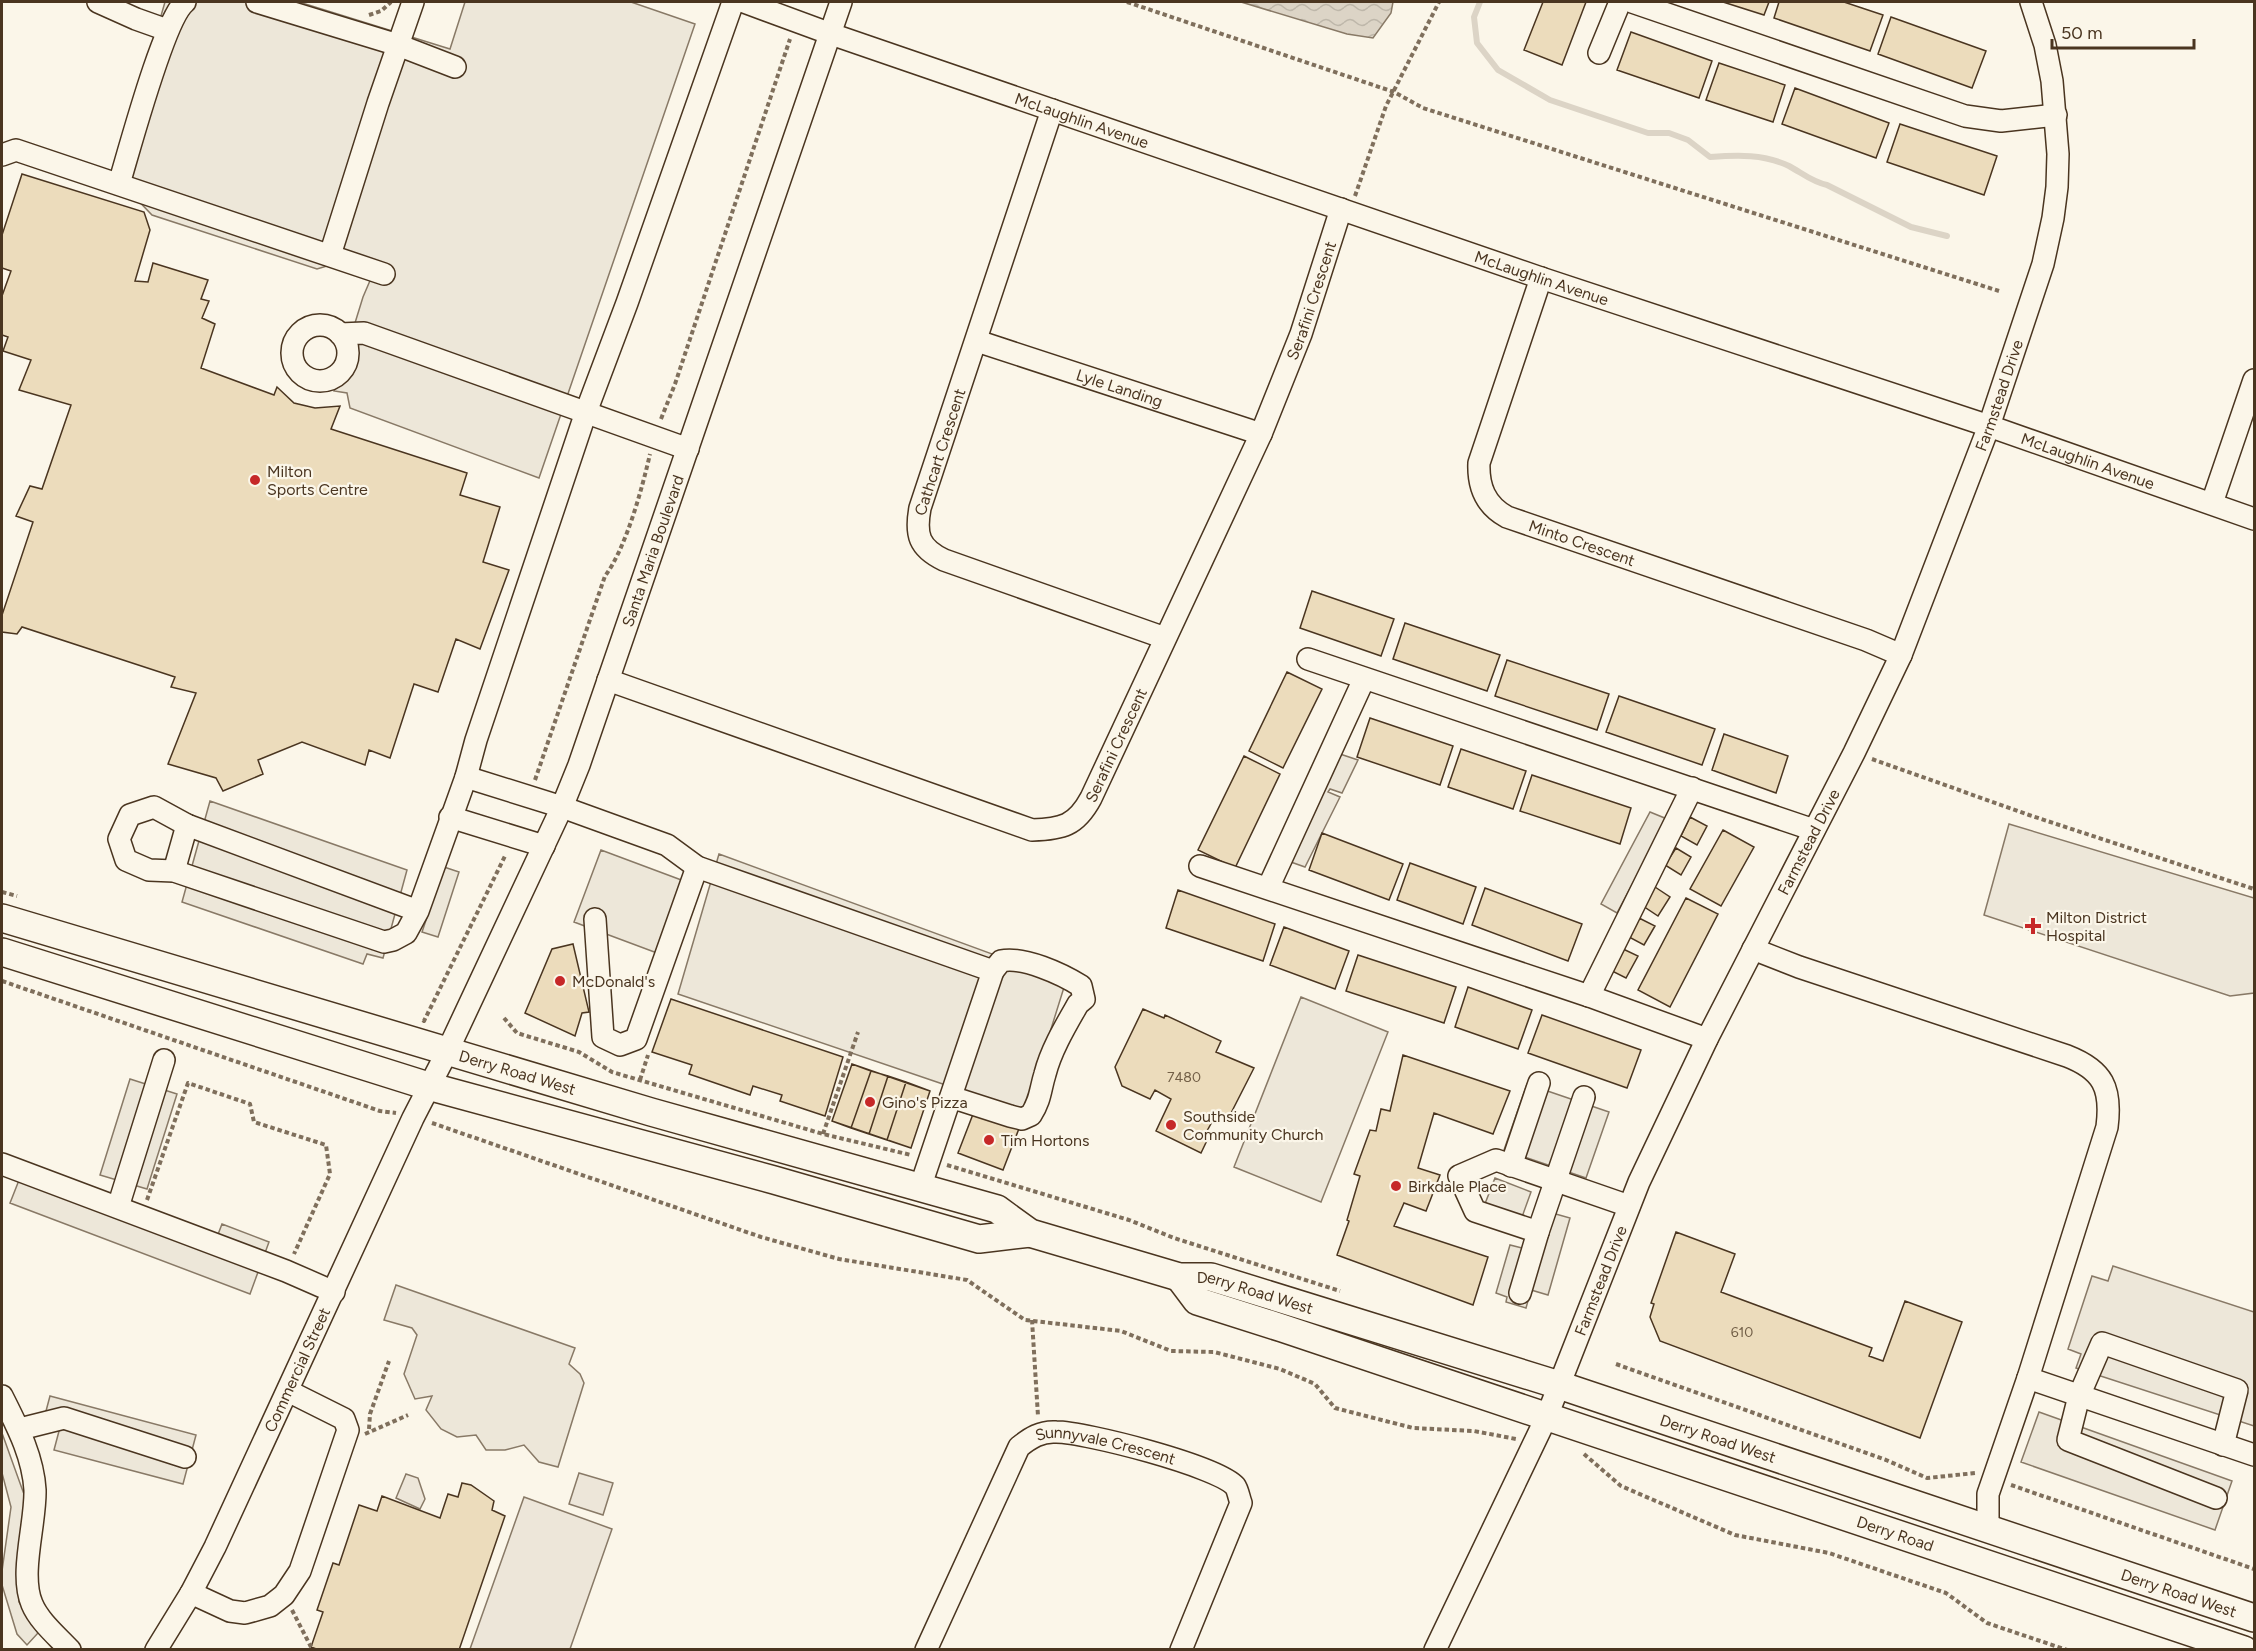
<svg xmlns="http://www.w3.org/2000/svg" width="2256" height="1651" viewBox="0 0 2256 1651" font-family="Figtree,sans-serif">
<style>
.park{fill:#ede6d9;stroke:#887966;stroke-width:1.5}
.parking{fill:#ede7d9;stroke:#887966;stroke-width:1.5}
.water{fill:url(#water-waves);stroke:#887966;stroke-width:1.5}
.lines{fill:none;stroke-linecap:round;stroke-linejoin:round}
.stream{stroke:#dcd4c6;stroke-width:6}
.building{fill:#ecdcbc;stroke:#4a3520;stroke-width:1.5}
.minor-casing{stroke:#4a3520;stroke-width:24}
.major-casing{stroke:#4a3520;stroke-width:30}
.path{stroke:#7f6f5c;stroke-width:4;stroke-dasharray:4.5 3;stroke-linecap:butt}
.minor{stroke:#fbf6e9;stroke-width:21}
.major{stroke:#fbf6e9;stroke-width:27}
.poi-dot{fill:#c62828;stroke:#fbf6e9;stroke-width:2}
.labels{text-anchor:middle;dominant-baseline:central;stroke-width:4.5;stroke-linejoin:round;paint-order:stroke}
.number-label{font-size:14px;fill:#725f47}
.street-label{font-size:16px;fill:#4a3520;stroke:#fbf6e9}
.poi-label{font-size:16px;fill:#4a3520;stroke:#fbf6e9;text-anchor:start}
</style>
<defs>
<pattern id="water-waves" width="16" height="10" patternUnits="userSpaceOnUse" patternTransform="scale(1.5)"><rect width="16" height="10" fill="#dcd4c6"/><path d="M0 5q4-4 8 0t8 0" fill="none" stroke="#beb7aa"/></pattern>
</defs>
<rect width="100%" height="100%" fill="#fbf6e9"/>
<!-- park -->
<path class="park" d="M579,1473L613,1483L603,1515L569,1504Z
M406,1474L418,1478L425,1499L420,1509L396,1498Z
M524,1497L612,1529L570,1649H470Z"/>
<!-- parking -->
<path class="parking" d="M165,2H299L450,49L465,2H631L695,24L539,478L350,408L347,393L334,391L363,297L372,276L337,263L317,269L152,215L128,190L111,188Z
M1340,754L1358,760L1342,793L1330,789L1328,792L1340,797L1305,867L1288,861Z
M210,801L407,870L383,958L367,954L363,964L182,902Z
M1650,812L1667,819L1617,913L1601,904Z
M2009,824L2254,898V993L2230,996L1984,915Z
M601,850L684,881L657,953L574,922Z
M719,854L1066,981L1025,1112L678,994Z
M444,867L459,872L438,937L422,932Z
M1301,997L1388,1032L1321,1202L1234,1167Z
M130,1079L177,1094L147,1189L100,1175Z
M1527,1084L1609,1112L1586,1178L1504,1150Z
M25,1165L217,1237L222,1224L269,1242L250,1294L10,1203Z
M1495,1178L1531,1192L1518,1228L1481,1214Z
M1538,1209L1570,1218L1548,1295L1531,1290L1526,1308L1506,1302L1507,1297L1496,1293L1510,1245L1526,1249Z
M2113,1266L2254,1312V1426L2076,1368L2081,1354L2068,1349L2092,1276L2108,1281Z
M396,1285L575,1348L569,1364L580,1374L584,1383L558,1467L539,1462L524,1445L505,1450H486L476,1435L457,1437L441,1429L426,1410L432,1396L415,1399L404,1374L417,1335L412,1328L384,1320Z
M50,1396L196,1435L183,1484L54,1450L63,1416L46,1411Z
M2039,1412L2232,1481L2215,1530L2021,1462Z
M2,1433L25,1497L17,1566L19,1602L38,1633L27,1645L17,1634L2,1585V1571L11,1507L2,1473Z"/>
<!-- water -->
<path class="water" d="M1241,2H1393L1391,13L1373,38L1347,34Z"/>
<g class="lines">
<!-- stream -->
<path class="stream" d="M1480,2L1474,17L1477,43L1498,70L1550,100L1648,133H1669L1688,140L1710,157C1738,155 1764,154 1789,166C1802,173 1812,182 1827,185L1911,227L1947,236"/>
</g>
<!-- building -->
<path class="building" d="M1543,2H1586L1562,65L1524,50Z
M1723,2H1769L1764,15Z
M1779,2H1844L1883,15L1870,51L1774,18Z
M1891,17L1986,51L1972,88L1878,54Z
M1631,32L1712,61L1699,98L1617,70Z
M1719,63L1785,85L1773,122L1706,100Z
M1795,88L1889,123L1876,158L1782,124Z
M1900,124L1997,156L1984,195L1887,162Z
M22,174L144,212L150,230L135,281L148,282L153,263L208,280L201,299L209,301L202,318L215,324L201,368L274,395L277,387L294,403L315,408L340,406L331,429L467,473L460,495L500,507L483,562L509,570L480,649L456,639L438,692L414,684L390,758L369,750L365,765L302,742L258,760L263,774L223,791L216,778L168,764L196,693L171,687L175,677L22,627L17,634L2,632V615L33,522L16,516L30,486L42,489L71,405L19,390L31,360L3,351L8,337L2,335V296L11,271L2,268V235Z
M1312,591L1394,619L1381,656L1300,628Z
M1405,623L1500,655L1487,691L1393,659Z
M1507,660L1609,694L1597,730L1495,696Z
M1287,672L1322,689L1283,768L1249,751Z
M1619,696L1715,729L1702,765L1606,732Z
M1370,718L1453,746L1440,785L1357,757Z
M1724,734L1788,756L1776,793L1712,770Z
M1461,749L1526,771L1513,809L1448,787Z
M1244,756L1280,774L1235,868L1198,850Z
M1532,775L1631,808L1620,844L1520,811Z
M1690,817L1707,826L1697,845L1681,836Z
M1723,830L1754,847L1721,906L1690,889Z
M1322,833L1403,864L1389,900L1309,870Z
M1676,848L1691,857L1681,875L1665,865Z
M1410,863L1476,887L1463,924L1397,900Z
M1655,887L1670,897L1658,916L1643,906Z
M1485,888L1582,924L1568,961L1472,925Z
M1178,890L1275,924L1263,961L1166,928Z
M1686,898L1718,914L1670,1007L1638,990Z
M1639,918L1655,926L1644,945L1629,937Z
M1284,927L1349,951L1335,989L1270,965Z
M573,944L589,1012L582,1013L575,1036L525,1013L552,949Z
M1621,948L1638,956L1626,978L1610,970Z
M1358,955L1456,987L1444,1023L1346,991Z
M1468,987L1532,1010L1518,1049L1455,1027Z
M671,999L843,1057L825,1116L780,1101L782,1095L753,1086L750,1095L689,1074L692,1065L652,1052Z
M1143,1009L1164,1018L1165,1015L1221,1041L1216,1052L1254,1068L1229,1117L1218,1111L1207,1131L1211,1132L1201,1153L1156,1131L1171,1099L1155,1090L1150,1099L1122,1086L1115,1067Z
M1542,1015L1641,1050L1627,1088L1528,1053Z
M1403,1055L1510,1091L1493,1134L1434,1113L1418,1168L1440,1175L1426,1211L1404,1203L1394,1226L1488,1257L1473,1305L1337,1255L1349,1221L1347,1220L1360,1176L1354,1174L1370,1130L1376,1131L1381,1109L1390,1111Z
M852,1064L930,1091L911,1148L832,1121Z
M852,1064L871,1071L851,1128L832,1121Z
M871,1071L888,1076L869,1134L851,1128Z
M888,1076L906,1082L887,1140L869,1134Z
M906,1082L930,1091L911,1148L887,1140Z
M975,1109L1020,1126L1003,1170L958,1153Z
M1676,1232L1735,1254L1721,1292L1872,1348L1869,1356L1883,1361L1905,1301L1962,1322L1920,1438L1660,1341L1650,1317L1654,1304L1651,1303Z
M462,1483L471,1485L494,1501L492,1510L505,1516L459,1650H319L311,1647L323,1612L317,1610L333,1563L339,1565L359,1505L377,1511L382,1496L440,1518L448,1494L458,1497Z"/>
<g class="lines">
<!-- minor casing -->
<g class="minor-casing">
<g id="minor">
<path d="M98,2L136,19L167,30"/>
<path d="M257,2L398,45L455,67"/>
<path id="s1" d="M744,2L831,34L1541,278L1989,426L2254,519"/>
<path d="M1632,2L1965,116L2001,121L2056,115"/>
<path d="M1599,53L1620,2"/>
<path d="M1052,110L920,508C915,535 919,548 944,560L1165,638"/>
<path d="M2,155L16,150L384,274"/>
<path d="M119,184C129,151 164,19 185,2"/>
<path d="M330,255L378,103L413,2"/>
<path id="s2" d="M1541,278L1479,463C1478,486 1485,505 1507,517L1866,640L1901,655"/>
<circle cx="320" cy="353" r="28"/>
<path d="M340,334L364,333L688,449"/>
<path id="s3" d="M977,341L1261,434"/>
<path d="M2212,503L2254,380"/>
<path d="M1308,659L1814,830"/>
<path id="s4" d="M608,680L1032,830C1062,829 1076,826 1091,798L1261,434L1301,334L1341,209"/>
<path d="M466,777L562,807L667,845L697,867L993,971L920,1188"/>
<path d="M450,817L544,846"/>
<path d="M1200,866L1589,996L1707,1039"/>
<path d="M174,871L187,825"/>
<path d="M1268,888L1364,679"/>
<path d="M418,911L187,825L154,807L130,815L119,839L126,860L149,870L174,871L384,942L393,940L406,933L418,911L466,777L476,740L586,412L627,303L733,2"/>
<path d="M595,919L603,1037L620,1045L636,1039L697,867"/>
<path d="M1753,949L1799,967L2067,1056C2103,1070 2112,1088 2107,1127L2028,1378L1988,1494V1529"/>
<path d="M1589,996L1692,788"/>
<path d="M951,1097L1010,1116L1022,1119L1031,1115C1041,1099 1040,1090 1045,1074C1051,1050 1066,1025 1078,1004L1084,999L1081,986C1062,974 1023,956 1001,961L993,971"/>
<path d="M2,1164L286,1271L334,1292"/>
<path d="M1511,1166L1539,1083"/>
<path d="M118,1207L164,1060"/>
<path d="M1538,1232L1584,1097"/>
<path d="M1520,1293L1538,1232L1475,1211L1459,1176L1496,1160L1629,1206"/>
<path d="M2028,1378L2254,1455"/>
<path d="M2,1396C17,1426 33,1456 35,1490C36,1523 19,1574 32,1604C39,1621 57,1636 70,1650"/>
<path d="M20,1429L64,1418L185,1457"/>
<path d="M2216,1498L2068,1440L2079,1396L2102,1343L2237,1390L2223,1445"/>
<path d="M191,1593L230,1611L245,1613L270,1606L284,1595L300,1571L348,1430L344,1419L288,1391"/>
<path id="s5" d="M156,1650L191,1593L215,1547L413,1118L447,1052L562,807L579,765L841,2"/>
<path id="s6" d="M926,1650L1019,1447C1030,1438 1041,1431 1056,1432C1085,1432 1217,1466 1235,1486C1238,1490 1239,1498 1241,1503L1181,1650"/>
<path id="s7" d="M1435,1650L1547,1416L1639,1182L1707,1039L1854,753L1901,655L1989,426L2043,264L2053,218L2057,187L2058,154L2052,81L2045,45L2031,2"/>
</g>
</g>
<!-- major casing -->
<g class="major-casing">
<g id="major">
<path id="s8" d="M2,918L651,1112L997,1209L1030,1233L1179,1277H1211L1559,1385L2254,1618"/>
<path d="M2,952L428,1086L774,1180L979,1239L1030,1233"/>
<path id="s9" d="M1179,1277L1197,1301L1282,1328L2244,1650"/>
</g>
</g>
<!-- path -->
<path class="path" d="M1127,2L1394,92L1423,108L1999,291
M369,15L381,11L391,2
M1355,196L1386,106L1439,2
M661,419L675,384L790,39
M1872,759L2029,815L2254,889
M535,780L605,576C626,548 642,489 650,454
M2,892L17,896
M2,981L380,1111L396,1113
M504,1018L517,1033L579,1052L612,1072L823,1134L911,1155
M423,1020L424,1021L506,854
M640,1080L648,1055
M432,1123L761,1237L839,1259L967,1280L1025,1320L1121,1331L1171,1351L1214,1352L1280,1369L1315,1384L1335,1408L1413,1428L1474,1431L1516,1439
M823,1134L858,1032
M947,1165L1129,1220L1174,1238L1340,1291
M147,1200L188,1083L250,1104L254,1122L326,1145L330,1174L294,1254
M1032,1320L1038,1416
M1616,1364L1886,1460L1927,1478L1976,1473
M369,1429L370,1414L389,1361
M365,1434L408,1415
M1584,1454L1621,1486L1735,1535L1829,1553L1946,1593L1987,1623L2067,1650
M2011,1485L2254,1569
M292,1610L311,1647"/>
<!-- minor -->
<use href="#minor" class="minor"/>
<!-- major -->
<use href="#major" class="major"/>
</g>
<!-- markers -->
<g class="poi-dot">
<circle cx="255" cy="480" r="6"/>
<path d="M2030 917h6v6h6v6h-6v6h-6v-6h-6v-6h6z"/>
<circle cx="560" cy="981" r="6"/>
<circle cx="870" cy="1102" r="6"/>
<circle cx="1171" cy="1125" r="6"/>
<circle cx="989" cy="1140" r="6"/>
<circle cx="1396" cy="1186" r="6"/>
</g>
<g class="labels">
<!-- number labels -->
<g class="number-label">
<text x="1184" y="1077">7480</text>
<text x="1742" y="1332">610</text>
</g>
<!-- street labels -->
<g class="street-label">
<text stroke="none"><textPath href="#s1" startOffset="358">McLaughlin Avenue</textPath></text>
<text stroke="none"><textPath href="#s1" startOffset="844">McLaughlin Avenue</textPath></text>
<text stroke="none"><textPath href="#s4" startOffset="1066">Serafini Crescent</textPath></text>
<text stroke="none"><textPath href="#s3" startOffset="150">Lyle Landing</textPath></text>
<text stroke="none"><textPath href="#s7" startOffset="1377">Farmstead Drive</textPath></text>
<text transform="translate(940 452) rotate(-72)">Cathcart Crescent</text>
<text stroke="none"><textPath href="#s1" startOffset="1420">McLaughlin Avenue</textPath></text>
<text stroke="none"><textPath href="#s2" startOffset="339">Minto Crescent</textPath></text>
<text stroke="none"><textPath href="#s5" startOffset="1208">Santa Maria Boulevard</textPath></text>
<text stroke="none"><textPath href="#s4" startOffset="580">Serafini Crescent</textPath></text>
<text stroke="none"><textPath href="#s7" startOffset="891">Farmstead Drive</textPath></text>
<text stroke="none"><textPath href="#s8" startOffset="538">Derry Road West</textPath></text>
<text stroke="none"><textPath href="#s7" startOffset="405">Farmstead Drive</textPath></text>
<text stroke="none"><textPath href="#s8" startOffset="1311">Derry Road West</textPath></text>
<text stroke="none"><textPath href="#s5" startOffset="314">Commercial Street</textPath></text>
<text stroke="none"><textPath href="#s8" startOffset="1797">Derry Road West</textPath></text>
<text stroke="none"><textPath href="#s6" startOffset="315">Sunnyvale Crescent</textPath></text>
<text stroke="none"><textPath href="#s9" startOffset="766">Derry Road</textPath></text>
<text stroke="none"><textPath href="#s8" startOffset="2283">Derry Road West</textPath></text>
</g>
<!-- poi labels -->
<g class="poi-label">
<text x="267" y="471">Milton<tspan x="267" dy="18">Sports Centre</tspan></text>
<text x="2046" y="917">Milton District<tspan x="2046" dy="18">Hospital</tspan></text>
<text x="572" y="981">McDonald's</text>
<text x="882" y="1102">Gino's Pizza</text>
<text x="1183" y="1116">Southside<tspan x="1183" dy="18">Community Church</tspan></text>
<text x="1001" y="1140">Tim Hortons</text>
<text x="1408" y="1186">Birkdale Place</text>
</g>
</g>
<!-- border -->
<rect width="2256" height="1651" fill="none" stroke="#4a3520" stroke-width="6"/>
<!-- scale -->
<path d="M2052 39v9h142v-9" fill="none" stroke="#4a3520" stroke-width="3"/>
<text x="2061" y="39" font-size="18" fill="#4a3520" stroke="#fbf6e9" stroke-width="4.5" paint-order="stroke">50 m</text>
</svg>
